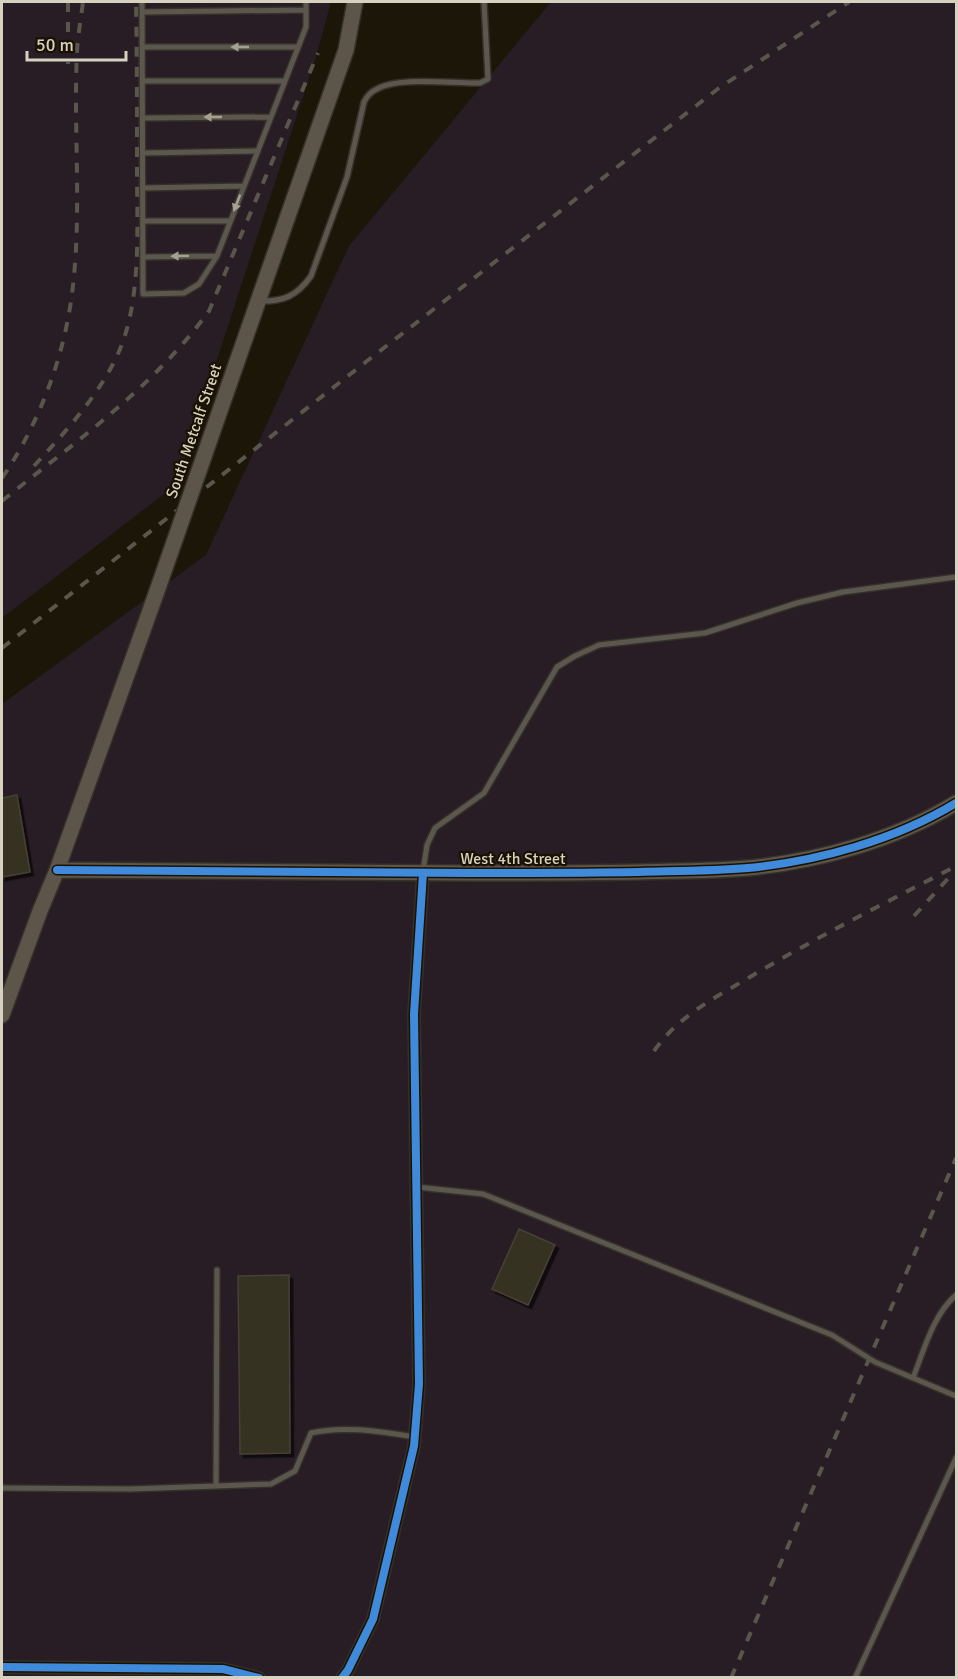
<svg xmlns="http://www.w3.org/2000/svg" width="958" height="1679" viewBox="0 0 958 1679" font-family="Signika,sans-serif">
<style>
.industrial{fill:#281c25}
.building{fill:#363022;stroke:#464136;stroke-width:1.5;filter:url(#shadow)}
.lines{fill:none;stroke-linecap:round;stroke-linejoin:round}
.lane-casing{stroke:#353028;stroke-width:8}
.street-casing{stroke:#353028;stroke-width:14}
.secondary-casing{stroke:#353028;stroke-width:18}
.lane{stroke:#5c574e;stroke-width:5}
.street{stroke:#5c574e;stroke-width:10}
.secondary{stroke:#5d554a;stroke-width:15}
.rail{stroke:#5a564b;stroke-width:4;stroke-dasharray:10 10;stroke-linecap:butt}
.secondary-bridge-casing{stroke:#353028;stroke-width:18;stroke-linecap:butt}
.secondary-bridge{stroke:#5d554a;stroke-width:15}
.cycleway-casing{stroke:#1a1100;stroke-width:11}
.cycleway{stroke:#408adc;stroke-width:8}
.oneway{fill:#a6a093}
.labels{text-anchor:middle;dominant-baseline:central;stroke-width:4.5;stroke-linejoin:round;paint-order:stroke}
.street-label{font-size:16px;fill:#d7d1c1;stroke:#1a1100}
</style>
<defs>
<filter id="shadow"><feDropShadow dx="3.5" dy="3.5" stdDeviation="0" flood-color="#0009"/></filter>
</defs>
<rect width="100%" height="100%" fill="#1c1609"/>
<!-- industrial -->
<path class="industrial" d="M2,2H331L316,57L176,485L2,618Z
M551,2H956V1677H2V704L206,555L349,246Z"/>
<!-- building -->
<path class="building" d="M17,795L30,872L2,877V798Z
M519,1229L555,1245L528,1305L492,1289Z
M289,1275L290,1453L240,1454L238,1276Z"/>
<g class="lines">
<!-- lane casing -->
<g class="lane-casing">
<path id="lane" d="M142,2L143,294L184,293L199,284L217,256L306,27V2
M142,12L306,10
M143,47H298
M143,81H285
M143,118L271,117
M143,153L258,151
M143,188L244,186
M143,221H230
M143,257L217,256
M259,301C283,302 297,296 311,276L347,177L364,102C367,96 370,92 377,89C399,76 454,84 480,83L488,79L484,2
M423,871L427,845L435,828L484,793L557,667L575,656L599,645L705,633L797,603L843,592L956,577
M417,1187L483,1194L832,1335L875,1362L956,1396
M913,1378C924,1350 933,1315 956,1295
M216,1486L271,1484L295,1471L311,1433C344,1425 382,1432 415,1437
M2,1488L130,1489L216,1486L217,1270
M855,1678L956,1458"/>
</g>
<!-- street casing -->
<g class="street-casing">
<path id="street" d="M2,1667L223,1669L259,1678
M342,1678L348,1670L373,1619L414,1446L419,1384L414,1014L423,873"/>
</g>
<!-- secondary casing -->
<g class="secondary-casing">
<path id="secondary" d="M254,313L346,50L355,2
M57,870C195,872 332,873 469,873C526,873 582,873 639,872C675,871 712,871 748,868C819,861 895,840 956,803
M2,1015L40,911L57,870L156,594"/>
</g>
<!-- lane -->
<use href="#lane" class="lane"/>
<!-- street -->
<use href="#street" class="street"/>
<!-- secondary -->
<use href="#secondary" class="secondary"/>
<!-- rail -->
<path class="rail" d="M68,2V64
M34,466C65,432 97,398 117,356C142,303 137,229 137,171C137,115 137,58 136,2
M2,478C37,427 62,363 71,301C83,218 73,135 77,51C78,35 81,18 83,2
M2,501C75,442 153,388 209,311L318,53
M2,648L367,361L719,88L849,2
M914,916L954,872
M654,1051C679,1015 718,996 755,974C821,935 889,901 956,866
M731,1678L956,1158"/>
<!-- secondary-bridge casing -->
<g class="secondary-bridge-casing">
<path id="secondary-bridge" d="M156,594L254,313"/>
</g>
<!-- secondary-bridge -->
<use href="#secondary-bridge" class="secondary-bridge"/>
<!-- cycleway casing -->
<g class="cycleway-casing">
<path id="cycleway" d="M57,870C195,872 332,873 469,873C526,873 582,873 639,872C675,871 712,871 748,868C819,861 895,840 956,803
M2,1667L223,1669L259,1678
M342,1678L348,1670L373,1619L414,1446L419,1384L414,1014L423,873"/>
</g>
<!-- cycleway -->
<use href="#cycleway" class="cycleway"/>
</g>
<!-- one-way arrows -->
<defs><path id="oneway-solid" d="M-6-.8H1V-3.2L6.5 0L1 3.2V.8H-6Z" transform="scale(1.5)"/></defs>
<g class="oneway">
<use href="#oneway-solid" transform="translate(240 47) rotate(180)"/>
<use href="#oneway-solid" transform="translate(213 117) rotate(180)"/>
<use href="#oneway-solid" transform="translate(237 203) rotate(111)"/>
<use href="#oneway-solid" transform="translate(180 256) rotate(179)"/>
</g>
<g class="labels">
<!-- street labels -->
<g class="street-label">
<text transform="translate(194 431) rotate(-71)">South Metcalf Street</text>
<text x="513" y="859">West 4th Street</text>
</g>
</g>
<!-- border -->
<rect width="958" height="1679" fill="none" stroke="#d7d1c1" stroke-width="6"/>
<!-- scale -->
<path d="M27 51v9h99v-9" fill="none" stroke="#d7d1c1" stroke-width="3"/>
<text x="36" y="51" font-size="18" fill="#d7d1c1" stroke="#1a1100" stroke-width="4.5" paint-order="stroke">50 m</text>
</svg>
